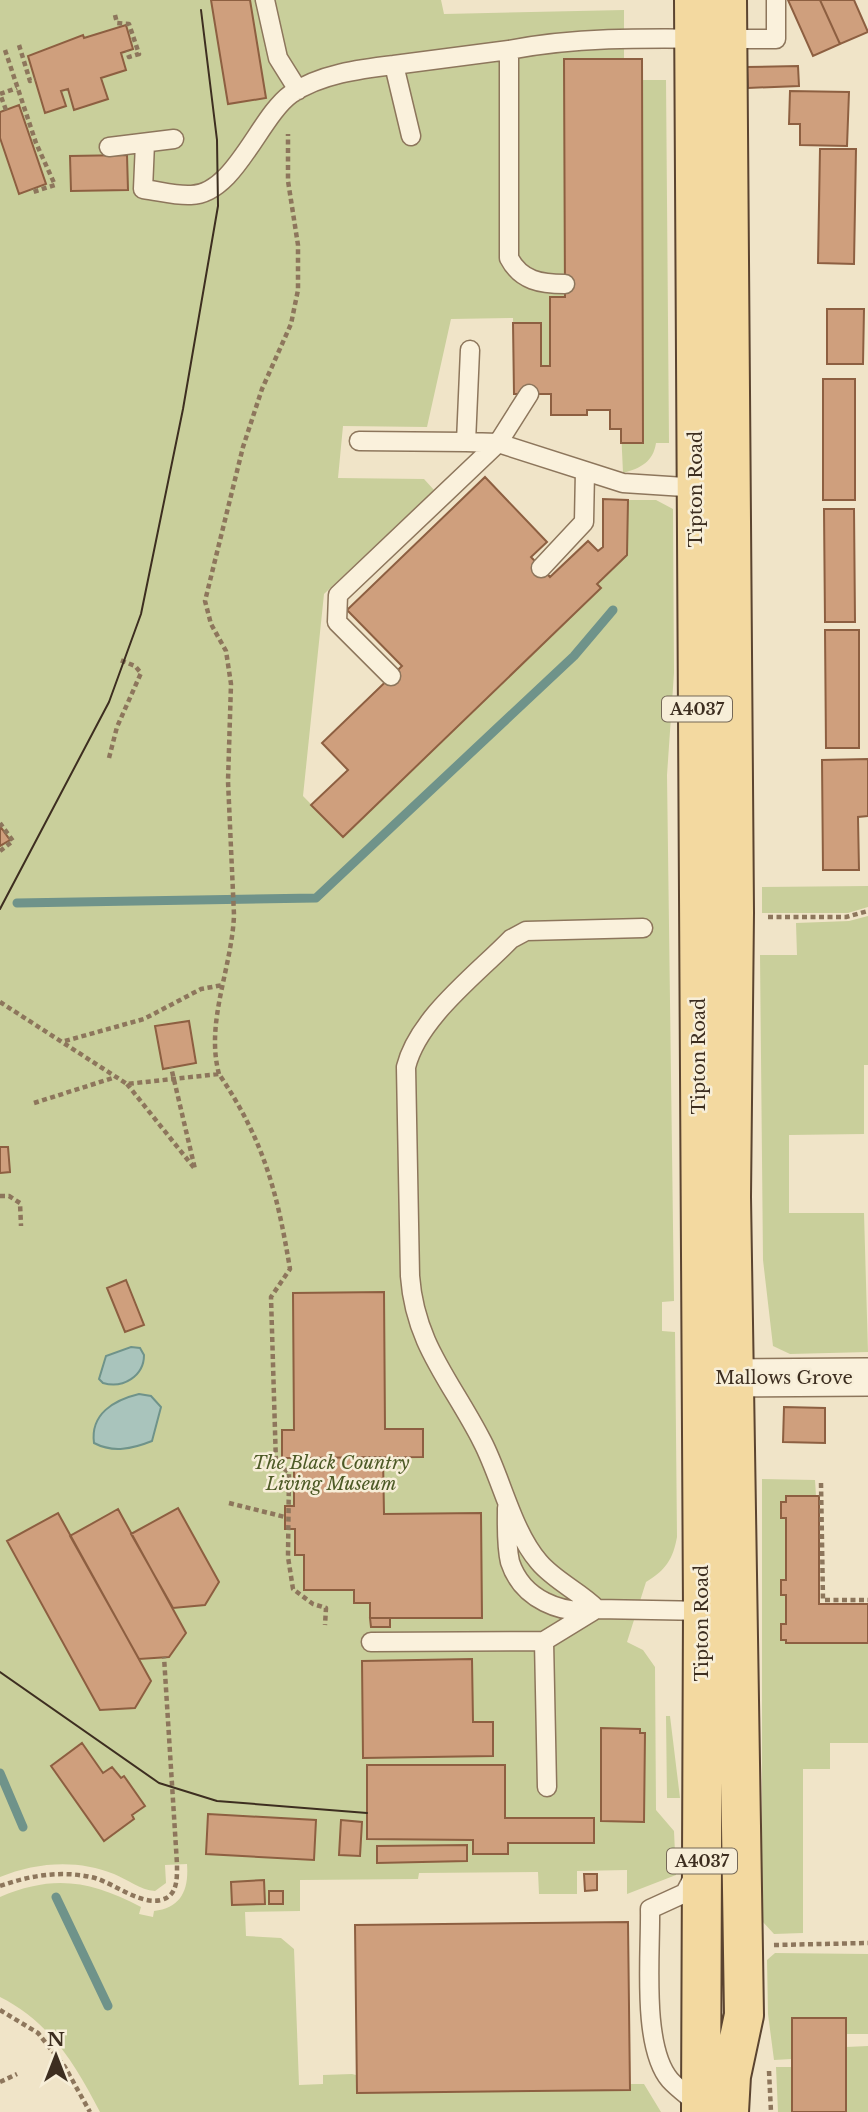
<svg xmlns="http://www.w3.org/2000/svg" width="868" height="2112" viewBox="0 0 868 2112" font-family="'Libre Baskerville',serif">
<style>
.green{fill:#c9cf9b;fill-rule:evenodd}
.water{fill:#a9c4bc;stroke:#6f938a;stroke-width:2}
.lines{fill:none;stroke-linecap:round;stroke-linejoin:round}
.stream{stroke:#6f938a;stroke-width:9}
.building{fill:#cf9f7d;stroke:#8d5f41;stroke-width:2}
.service-casing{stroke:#8d765c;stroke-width:21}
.minor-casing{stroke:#8d765c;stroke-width:40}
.primary-casing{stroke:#5b4430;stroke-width:42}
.path{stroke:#8d765c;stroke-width:4.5;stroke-dasharray:5 3.5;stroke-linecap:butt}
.service{stroke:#faf1dc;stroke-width:18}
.minor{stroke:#faf1dc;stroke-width:37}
.primary{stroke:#f3d9a0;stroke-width:38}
.tram{stroke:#3d2e20;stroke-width:2}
.labels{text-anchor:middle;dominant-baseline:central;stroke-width:5;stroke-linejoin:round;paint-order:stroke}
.shield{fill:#f7eed8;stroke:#756857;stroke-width:2}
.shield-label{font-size:16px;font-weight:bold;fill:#3d2e20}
.street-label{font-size:18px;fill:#3d2e20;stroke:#f7eed8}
.park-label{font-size:18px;font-style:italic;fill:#4d5a26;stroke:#f7eed8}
</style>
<rect width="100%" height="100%" fill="#f0e4c8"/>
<!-- green -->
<path class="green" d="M0,0H441L444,14L624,10V59H642V80H666L669,443H656C653,462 641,468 623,473L621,429H610L609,410H588L587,415H551L550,394H514L513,318L451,319L427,427L343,426L338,478L424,479L434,490L324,594L303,796L343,837L601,588L597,584L627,555L628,500H656L673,509L674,673L667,775L674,1301L662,1302V1331L675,1332L677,1537C673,1559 666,1570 646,1582L627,1642L643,1650L655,1667L656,1810L674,1831L676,1875L627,1894V1870L577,1871V1894H539L538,1872L419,1873L418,1879L300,1880V1911L245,1912L246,1936L281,1938L294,1949L299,2085L323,2084V2075L352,2074L356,2075L357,2093L629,2090L630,2084H644L661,2112H100C75,2064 50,2022 0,1997V1897C54,1874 91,1881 141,1907L139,1914L153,1917L154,1911C181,1908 189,1890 187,1864L165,1865L166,1883L155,1891C140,1890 127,1879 114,1874C78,1859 36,1862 0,1877ZM264,1881V1904L232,1905V1882Z
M868,886V907L848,913H762V887Z
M868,916V1065H864V1134L789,1135V1213H864L868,1352L790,1354L773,1346L763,1260L760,955H797L796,923L849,921Z
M762,1479L815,1480L816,1496H786V1502H781V1517L786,1518V1580H781V1595H786V1624H781V1639L786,1640L787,1643H868V1743H830V1769H803V1933L774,1934L762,1921Z
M666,1716H670L680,1798H667Z
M775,1953L868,1954V2034H846V2018H792V2059L774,2060L768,2014L767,1960Z
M868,2046V2112H846V2047Z
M776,2067H792V2112H778Z"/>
<!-- water -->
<path class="water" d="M131,1347L140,1348L144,1355C144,1376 123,1389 103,1383L99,1379L106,1356Z
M139,1394L151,1396L161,1407L152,1441C132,1449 113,1453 94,1443C90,1414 114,1400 139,1394Z"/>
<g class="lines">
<!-- stream -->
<path class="stream" d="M17,903L316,898L574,656L613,610
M0,1773L23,1827
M56,1897L108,2006"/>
</g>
<!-- building -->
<path class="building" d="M211,0H250L266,98L228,104Z
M788,0H820L840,44L813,56Z
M820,0H854L868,32L840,44Z
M126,25L133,49L121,53L126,70L101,78L108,99L74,110L68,89L61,91L66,106L45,113L28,56L83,35L84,38Z
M564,59H642L643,443H621V429H610V410H587V415H551V394H514L513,323H541V366H550V297H565Z
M798,66L799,86L748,88L747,67Z
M790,91L849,92L847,146L800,145V124H789Z
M19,105L46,184L19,194L0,138V112Z
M820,149H856L854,264L818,263Z
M127,155L128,190L71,191L70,156Z
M827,309H864L863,364H827Z
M823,379H855V500H823Z
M485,477L547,542L531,557L550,577L588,541L598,551L603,547V499L628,500L627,555L597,584L601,588L343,837L311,805L348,770L322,743L402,666L347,610Z
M824,509H854L855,622H825Z
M825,630H859V748H826Z
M868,759V816L858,817L859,870H823L822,760Z
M0,826L10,840L0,846Z
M189,1021L196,1063L163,1069L155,1026Z
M0,1147H8L10,1172L0,1173Z
M126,1280L144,1325L125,1332L107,1288Z
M384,1292L385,1429H423V1457L282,1458V1430H294L293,1293Z
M784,1407L825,1408V1443L783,1442Z
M383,1457L384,1514L481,1513L482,1618H370V1603H354V1590H304V1555H295V1529H285V1506H294V1458Z
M786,1496H819V1604H868V1643H786V1640H781V1624H786V1595H781V1580H786V1518H781V1502H786Z
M178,1508L219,1582L205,1605L173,1608L131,1534Z
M118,1509L186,1633L169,1657L139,1659L70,1536Z
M58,1513L151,1681L135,1708L100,1710L7,1541Z
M370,1618H390V1627H371Z
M472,1659L473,1722H493V1756L363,1758L362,1661Z
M601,1728L640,1729V1733H645L644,1822L601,1821Z
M82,1743L103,1773L112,1767L121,1778L124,1776L145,1806L132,1815L134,1819L104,1841L51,1766Z
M367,1765H505V1818H594V1843H508V1854H473V1840L367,1839Z
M208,1814L316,1820L314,1860L206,1854Z
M341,1820L362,1822L360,1856L339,1855Z
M467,1845V1861L377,1863V1846Z
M584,1874H597V1890L585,1891Z
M264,1880L265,1904L232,1905L231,1882Z
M269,1891H283V1904H269Z
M628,1922L630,2090L357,2093L355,1925Z
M792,2018H846V2112H792Z"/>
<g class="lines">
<!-- service casing -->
<g class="service-casing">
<path id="service" d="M265,0L278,58L298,90
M394,65L509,50
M145,143L143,189C159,191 176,196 191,195C235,194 259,117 291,94C320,74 360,69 394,65L411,136
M109,147L174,139
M565,284C541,284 521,281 509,258V50C596,33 687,40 776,39V0
M529,394L498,443L623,483L700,488
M359,441L466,442
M541,568L584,522L585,471
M391,676L337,622L338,595L498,443L466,442L470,350
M507,1508C507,1525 506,1545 510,1562C522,1599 562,1616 597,1609L707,1611
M597,1609C579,1591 555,1581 539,1562C512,1531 501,1477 482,1441C452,1382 415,1345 410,1276L406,1067C418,1018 477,974 511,939L526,931L643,928
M544,1641L547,1787
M371,1642L544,1641L593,1611
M695,1874L685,1893L650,1909C651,1953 641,2046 670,2080C678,2089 690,2097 699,2105"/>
</g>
<!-- minor casing -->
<g class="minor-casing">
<path id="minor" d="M704,1378L868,1377"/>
</g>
<!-- primary casing -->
<g class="primary-casing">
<path id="primary" d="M694,0L703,1611L701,2112
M727,0L734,913L731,1197L744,2015L731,2076L729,2112"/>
</g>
<!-- path -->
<path class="path" d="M115,15L117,23L129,24L139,54L129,57L127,51
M19,45L30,81L35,79
M5,50L36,143L55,185L33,192L32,189
M6,110L0,94L17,88
M109,758L117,727L141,673L135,666L120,660
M0,851L13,841L0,823
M768,917H846L868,911
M0,1002L127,1084L219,1074C264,1141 277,1191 290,1269L271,1297L276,1464L289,1472L288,1557L293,1589L313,1604L326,1608L325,1625
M65,1041L144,1019L201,989L223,985
M219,1074C205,1022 232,968 234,915L228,781L231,684L226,651L211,624L205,601L243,447L262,389L291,324L298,290V245L288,181V134
M127,1084L195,1169L171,1067
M34,1103L116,1077
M0,1196H9L20,1203L21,1226
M821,1483L823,1600H868
M229,1503L285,1517
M0,1886C31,1875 63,1870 95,1878C115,1884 140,1905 161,1900C178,1896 177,1878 177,1864L164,1657
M774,1945L868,1943
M0,2010L38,2033L65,2067L90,2112
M769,2071L771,2112
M0,2082L17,2074"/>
<!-- service -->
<use href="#service" class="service"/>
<!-- minor -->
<use href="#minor" class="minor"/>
<!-- primary -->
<use href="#primary" class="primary"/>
<!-- tram -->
<path class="tram" d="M0,909L109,702L141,614L183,409L218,206L217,140L201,10
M0,1672L159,1783L217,1801L367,1813"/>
</g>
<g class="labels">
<!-- shield labels -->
<g class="shield">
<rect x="662" y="696.5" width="70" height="25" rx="5"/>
<rect x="667" y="1848.5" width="70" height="25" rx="5"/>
</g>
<g class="shield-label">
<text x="697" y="709">A4037</text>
<text x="702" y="1861">A4037</text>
</g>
<!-- street labels -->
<g class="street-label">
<text transform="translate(696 489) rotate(-90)">Tipton Road</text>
<text transform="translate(699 1056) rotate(-90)">Tipton Road</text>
<text x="784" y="1378">Mallows Grove</text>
<text transform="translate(702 1623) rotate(-90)">Tipton Road</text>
</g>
<!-- park labels -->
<g class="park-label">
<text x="331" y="1463">The Black Country<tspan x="331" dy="21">Living Museum</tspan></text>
</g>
</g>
<!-- north arrow -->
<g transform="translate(56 2056)" stroke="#f7eed8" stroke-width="5" paint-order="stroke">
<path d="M0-5L12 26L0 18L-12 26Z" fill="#3d2e20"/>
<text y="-10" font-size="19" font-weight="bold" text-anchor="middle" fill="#3d2e20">N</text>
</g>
</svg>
